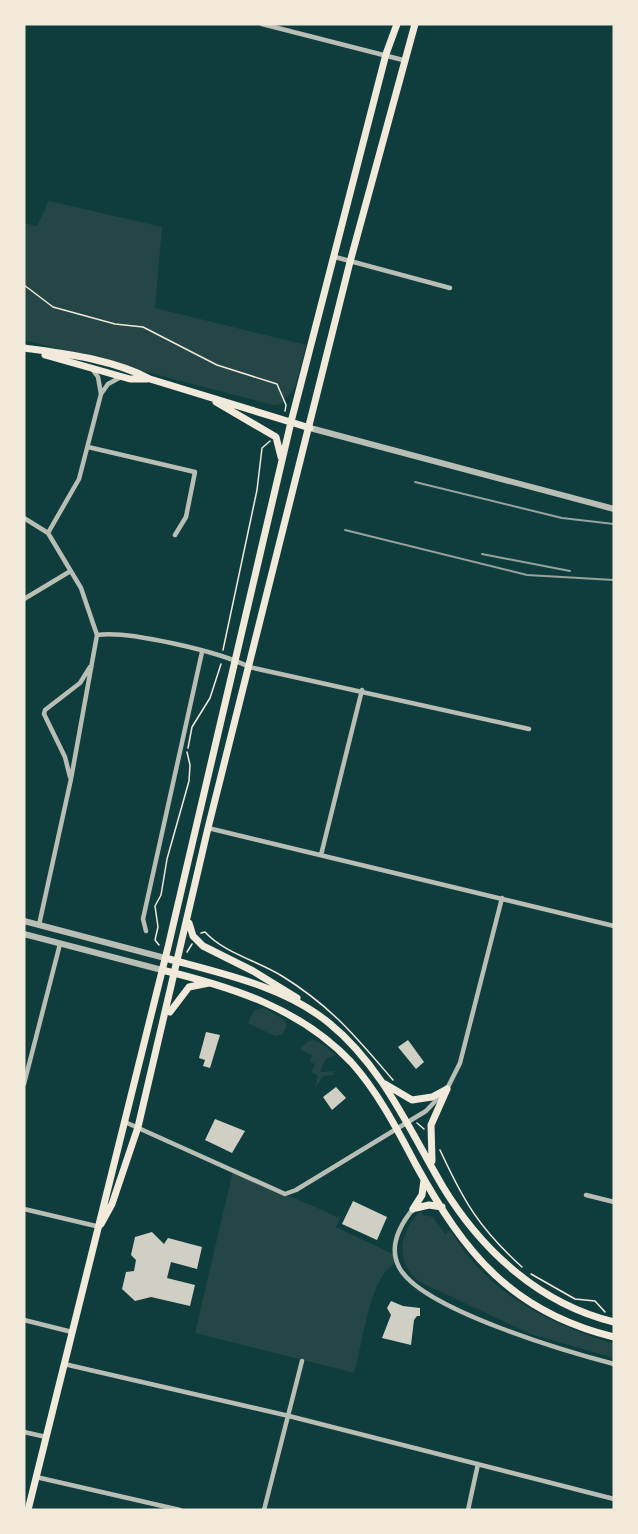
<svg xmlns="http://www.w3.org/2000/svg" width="638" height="1534" viewBox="0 0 638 1534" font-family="Figtree,sans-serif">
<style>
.green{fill:#244646}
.building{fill:#cfcfc3}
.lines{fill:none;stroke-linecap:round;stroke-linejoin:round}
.path{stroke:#f1e9da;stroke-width:1.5}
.minor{stroke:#b8beb3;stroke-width:4.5}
.tertiary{stroke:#b8beb3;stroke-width:6}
.secondary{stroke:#f1e9da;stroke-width:7}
.rail{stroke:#97a49c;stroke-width:2}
</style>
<rect width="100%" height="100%" fill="#0f3d3e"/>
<!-- green -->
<path class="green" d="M49,201L162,227L155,308L306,345L295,387L281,404L273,405L24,340V223L37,226Z
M264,1008L285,1020L287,1027L282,1034L275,1036L248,1023L254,1010Z
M313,1040L319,1042L336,1055L326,1058L320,1072L334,1071L333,1075L323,1076L315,1088L318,1076L311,1072L315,1064L310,1062L312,1055L300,1049L307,1042Z
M233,1171L340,1218L336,1227L395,1255L397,1262C369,1274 363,1345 354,1373L195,1333Z
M420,1211L423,1215L433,1217L445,1234L450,1230C489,1294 545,1322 614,1344V1358L530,1334L418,1281C394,1260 400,1232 420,1211Z"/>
<!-- building -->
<path class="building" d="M206,1032L220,1035L210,1068L203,1066L205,1060L199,1058Z
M408,1040L424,1062L416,1069L398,1047Z
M336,1087L346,1098L332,1110L323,1097Z
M215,1119L245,1131L232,1153L205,1140Z
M353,1201L387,1217L377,1240L342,1224Z
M152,1232L164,1244L168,1238L202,1247L197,1269L171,1262L167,1278L195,1285L190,1306L151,1297L135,1301L122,1289L126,1272L134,1271L136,1260L131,1255L135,1237Z
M391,1301L403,1306L420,1308V1316H417L414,1320L411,1345L382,1338L391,1315L387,1308Z"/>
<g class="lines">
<!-- path -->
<path class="path" d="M24,285L53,307L115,324L143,327L217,365L277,384L286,405L285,411
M223,650L257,490L262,448L270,441
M188,748L192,727L210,698L221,664
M201,933L205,932C224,953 258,961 282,976C332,1007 355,1036 393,1080
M159,945L155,940L158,927L155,906L161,895L167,859L189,781L190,765L187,752
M187,952L192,944
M417,1123L424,1129
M440,1150C464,1202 479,1228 522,1267
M531,1274L575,1299L595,1301L605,1312"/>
<!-- minor -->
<path class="minor" d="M262,24L403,60
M335,257L450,288
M92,369L98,377L101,394
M88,447L195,472L186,517L175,535
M24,518L48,533
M48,533L79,479L101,394L108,384L121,377
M24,599L69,572
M97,635C127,630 221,652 249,667L529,729
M70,777L65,757L44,714L45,710L80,683L90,667
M208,828L614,926
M321,855L362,690
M39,925L71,779L97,635L81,588L48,533
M146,931L143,919L202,652
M24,1084L60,944
M125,1122L285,1194L296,1190L426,1111L447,1089L460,1063L502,898
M586,1195L614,1202
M24,1209L100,1227
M413,1209C400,1225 388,1246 399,1267C420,1309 568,1352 614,1364
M24,1320L72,1332
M64,1364L289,1416L614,1499
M24,1432L46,1437
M36,1477L180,1510
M264,1510L302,1361
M468,1510L478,1464"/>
<!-- tertiary -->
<path class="tertiary" d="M310,428L614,509
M24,921L165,958
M24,934L162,970"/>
<!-- secondary -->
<path class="secondary" d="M24,348C66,354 112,359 150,379L310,428
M45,355L130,379H147
M216,402L276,437L281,457
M189,923L193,936L203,946L253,971L297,998
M165,958C220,973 284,986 329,1023C382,1066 409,1129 443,1187C482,1251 540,1304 614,1322
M162,970C232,987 300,1008 351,1062C378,1092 397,1129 416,1165C465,1254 512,1312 614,1337
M170,1012L189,987L209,983
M385,1084L412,1100L432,1097L447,1089
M432,1161L431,1125L447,1089
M416,1208L429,1205L442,1207
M413,1209L422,1195L424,1180
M101,1224L112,1204L138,1127L208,828L350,262L415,24
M28,1510L168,947L291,422L386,54L397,24"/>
<!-- rail -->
<path class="rail" d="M415,482L562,518L614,524
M345,530L527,575L614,580
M482,554L570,571"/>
</g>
<!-- border -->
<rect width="638" height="1534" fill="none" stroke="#f1e9da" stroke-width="51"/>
</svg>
